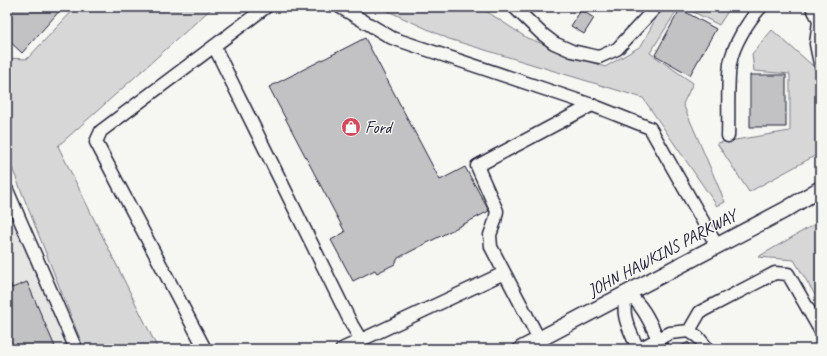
<svg xmlns="http://www.w3.org/2000/svg" width="827" height="356" viewBox="0 0 827 356" font-family="Caveat,sans-serif">
<style>
.built{fill:#e6e6e4}
.green{fill:#d7d7d7;stroke:#7c7c89}
.building{fill:#c2c2c4;stroke:#22223b}
.lines{fill:none;stroke-linecap:round;stroke-linejoin:round}
.minor-casing{stroke:#22223b;stroke-width:15}
.major-casing{stroke:#22223b;stroke-width:18}
.minor{stroke:#f6f6f2;stroke-width:12}
.major{stroke:#f6f6f2;stroke-width:15}
.labels{text-anchor:middle;dominant-baseline:central;stroke-width:3;stroke-linejoin:round;paint-order:stroke}
.poi-label{font-size:17px;fill:#22223b;stroke:#f6f6f2;text-anchor:start}
.street-label{font-size:17px;fill:#22223b;stroke:#f6f6f2}
</style>
<rect width="100%" height="100%" fill="#f6f6f2"/>
<filter id="ink" filterUnits="userSpaceOnUse"><feTurbulence type="fractalNoise" baseFrequency=".025" numOctaves="2"/><feDisplacementMap in="SourceGraphic" scale="8" xChannelSelector="R" yChannelSelector="G"/><feConvolveMatrix kernelMatrix="1 2 1 2 8 2 1 2 1" color-interpolation-filters="sRGB"/></filter>
<g filter="url(#ink)">
<!-- built -->
<path class="built" d="M7,187L84,349H7Z"/>
<!-- green -->
<path class="green" d="M76,7H213L58,146L158,349H84L7,155V58L27,59Z
M379,7H480L527,38L605,67L641,46L662,7H679L650,53L693,83L683,104L725,202L717,206L643,98L449,39Z
M684,7H724L728,11L719,25Z
M772,30L820,72V153L749,192L717,143L790,131V74L754,71L752,54Z
M820,221V303L794,260L758,257Z"/>
<!-- building -->
<path class="building" d="M15,7H63L22,53L7,39V16Z
M606,7H644V8H606Z
M680,9L716,29L690,75L655,55Z
M581,10L594,18L584,34L571,26Z
M365,38L440,180L465,167L489,211L398,258L395,264L377,273L375,270L353,281L331,240L345,232L269,87Z
M750,75H786V127H750Z
M7,277L12,288L27,282L56,349H7Z
M688,342L692,349H676Z
M667,343L671,349H656Z"/>
<g class="lines">
<!-- minor casing -->
<g class="minor-casing">
<path id="minor" d="M340,7L392,38L592,105
M514,7L541,33L554,43L572,51L599,57L617,49L656,7
M812,7L820,22
M819,21L816,44L820,64
M214,46L352,325L361,340
M728,136C729,113 727,87 730,64C733,45 748,21 761,7
M7,190L76,349
M689,331L700,312L775,273L788,274L820,330
M539,339L491,247L490,235L495,221L497,211L477,166L592,105L650,128L717,246
M205,349L96,142L101,131L266,7
M342,349L504,273
M638,349C629,328 620,316 627,293C643,305 650,322 658,339
M639,349L670,333L689,331L698,337L708,349"/>
</g>
<!-- major casing -->
<g class="major-casing">
<path id="major" d="M521,349L785,210L820,189"/>
</g>
<!-- minor -->
<use href="#minor" class="minor"/>
<!-- major -->
<use href="#major" class="major"/>
</g>
</g>
<!-- icons -->
<defs>
<g id="shop-disc" transform="scale(1)"><circle r="9.5" fill="#d1495b" stroke="#f6f6f2"/><path d="M-5-2.5h2.3a2.7 3.5 0 0 1 5.4 0H5L5.5 6h-11ZM-1.5-2.5h3a1.5 2.3 0 0 0-3 0Z" fill="#fff"/></g>
</defs>
<g fill-rule="evenodd">
<use href="#shop-disc" x="351" y="127"/>
</g>
<g class="labels">
<!-- poi labels -->
<g class="poi-label">
<text x="365" y="127">Ford</text>
</g>
<!-- street labels -->
<g class="street-label">
<text transform="translate(662 253) rotate(-28)">JOHN HAWKINS PARKWAY</text>
</g>
</g>
<!-- margin -->
<rect width="827" height="356" fill="none" stroke="#f6f6f2" stroke-width="24"/>
<rect x="12" y="12" width="803" height="332" fill="none" stroke="#22223b" stroke-width="1.5" filter="url(#ink)"/>
</svg>
